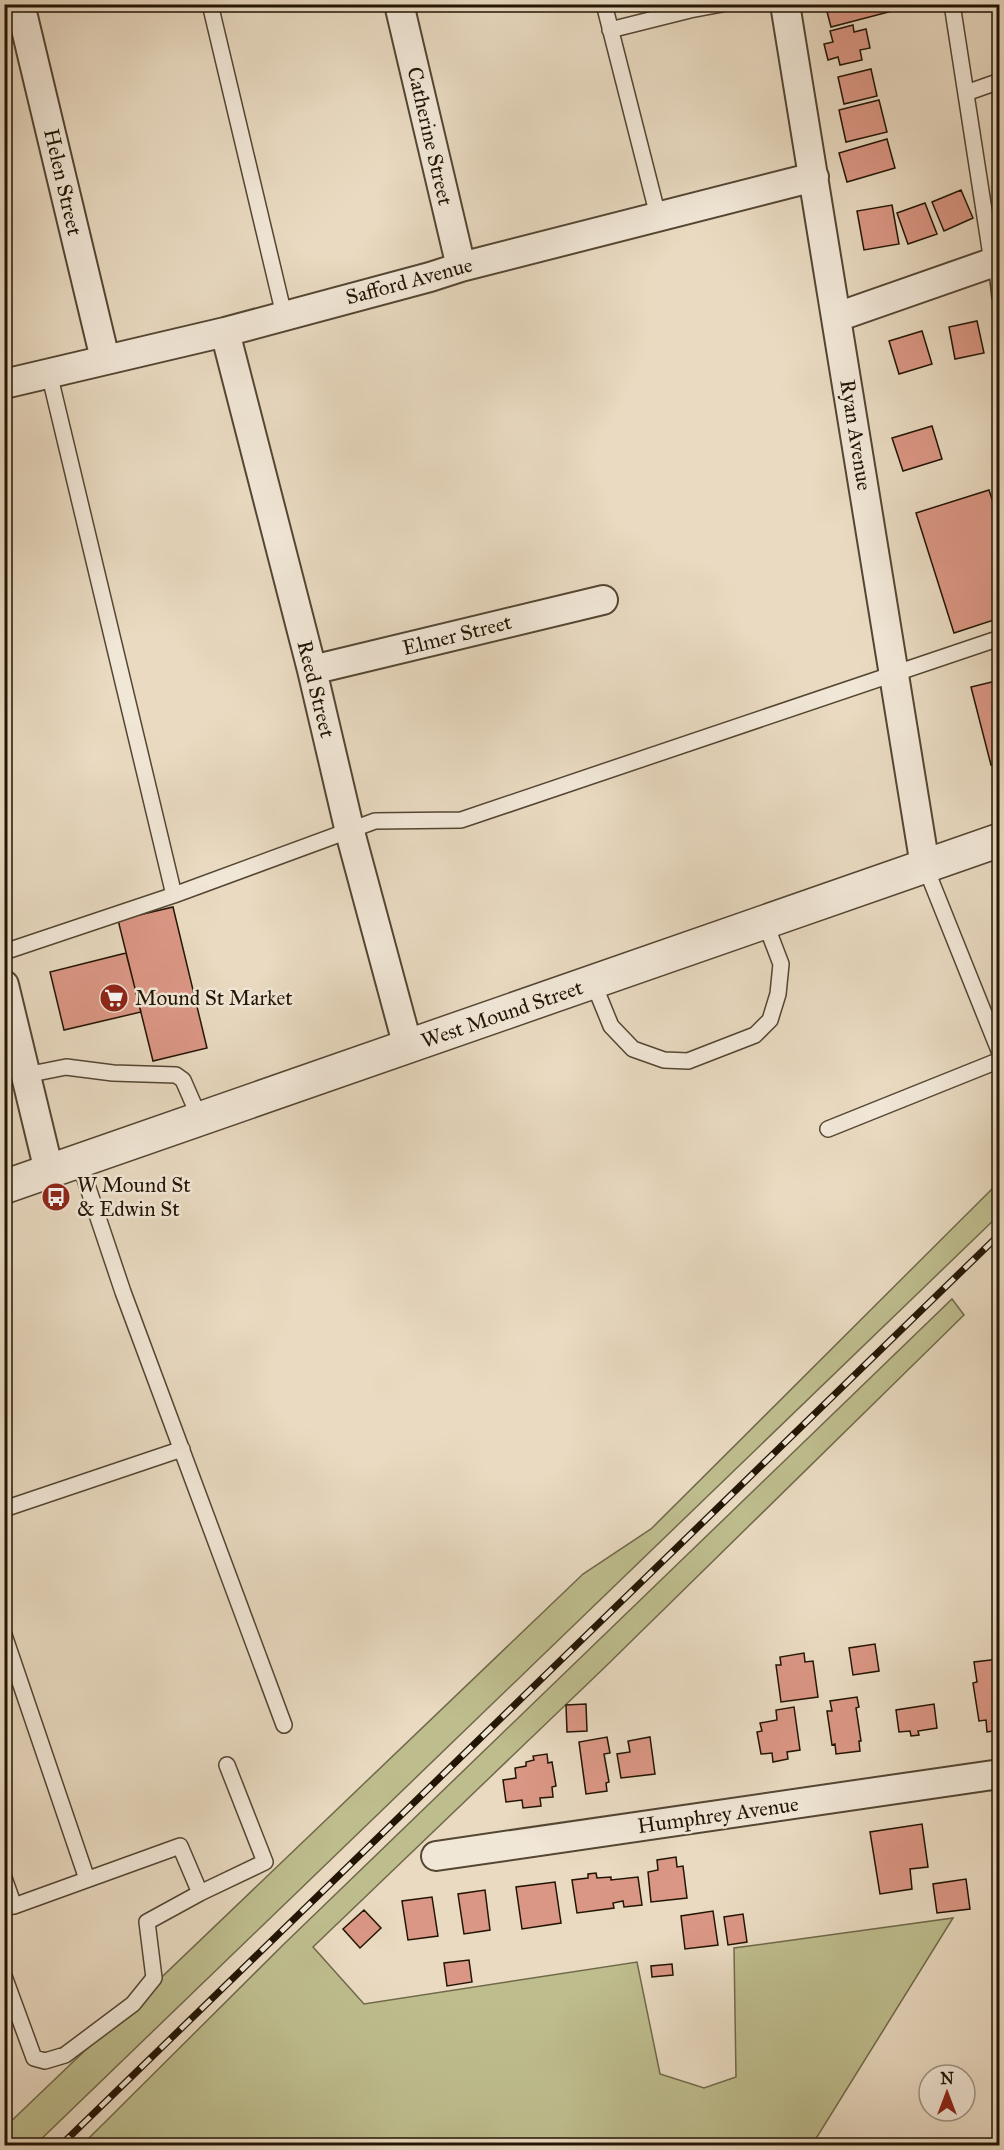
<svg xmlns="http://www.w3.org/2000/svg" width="1004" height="2150" viewBox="0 0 1004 2150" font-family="'IM FELL Great Primer',serif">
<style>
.green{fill:#bebd8e;stroke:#706949;stroke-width:1.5}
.building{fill:#db9785;stroke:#221504;stroke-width:1.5}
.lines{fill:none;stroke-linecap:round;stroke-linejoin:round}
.service-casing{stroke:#544633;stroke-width:18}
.minor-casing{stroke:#544633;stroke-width:32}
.tertiary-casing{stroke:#544633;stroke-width:36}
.service{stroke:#f1e7d7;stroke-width:15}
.minor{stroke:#f1e7d7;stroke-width:28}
.tertiary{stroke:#f1e7d7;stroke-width:33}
.rail-casing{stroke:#221504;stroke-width:7}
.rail{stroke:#f1e7d7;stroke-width:4.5;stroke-dasharray:14;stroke-linecap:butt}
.labels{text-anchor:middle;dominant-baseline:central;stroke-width:5;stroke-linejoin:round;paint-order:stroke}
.street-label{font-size:21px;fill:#221504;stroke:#f1e7d7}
.poi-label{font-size:21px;fill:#221504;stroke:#f1e7d7;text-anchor:start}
</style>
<rect width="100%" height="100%" fill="#e9dac1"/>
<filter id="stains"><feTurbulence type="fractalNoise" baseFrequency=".00333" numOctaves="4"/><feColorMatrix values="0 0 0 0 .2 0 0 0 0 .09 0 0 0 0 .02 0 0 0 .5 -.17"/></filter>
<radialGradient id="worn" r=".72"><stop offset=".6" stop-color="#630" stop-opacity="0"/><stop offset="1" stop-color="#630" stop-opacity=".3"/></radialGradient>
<!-- green -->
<path class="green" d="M999,1182V1215L35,2145L5,2146V2127L583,1574L651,1529Z
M952,1299L964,1315L603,1669L313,1947L364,2004L637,1962L660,2074L704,2088L736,2077L734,1948L953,1918L812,2145H82L284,1944Z"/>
<!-- building -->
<path class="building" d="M825,4H899L900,9L831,27Z
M960,4H998V6L961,12Z
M853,25L854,32L866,29L870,48L860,50L862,60L840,65L838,57L828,60L824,44L833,42L830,31Z
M871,69L877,96L844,104L838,77Z
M879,100L887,132L846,142L839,110Z
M887,139L895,168L847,182L839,153Z
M961,190L973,218L944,231L932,202Z
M925,203L937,234L908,244L897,213Z
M892,205L899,244L864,250L857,211Z
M977,321L984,353L955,359L949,327Z
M922,331L932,364L899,374L889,341Z
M932,426L942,459L903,471L892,438Z
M989,490L1000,523V618L954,633L916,513Z
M1000,680V763L991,765L971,687Z
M173,907L207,1048L153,1061L118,920Z
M126,953L141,1012L64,1030L50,972Z
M875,1644L879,1671L853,1675L849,1648Z
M804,1653L805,1662L813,1661L818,1697L781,1702L776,1665H781L780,1657Z
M999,1659L1000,1730L987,1732L986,1720L979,1721L973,1683L977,1682L974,1662Z
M857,1697L859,1707L856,1708L861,1741H859L860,1751L836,1754L835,1744L832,1745L827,1711H832L830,1701Z
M586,1704L587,1731L567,1732L566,1705Z
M934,1704L937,1728L918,1731L919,1735L911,1736L910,1731L899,1732L896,1710Z
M794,1707L800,1750L787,1752L788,1759L773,1762L772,1753L761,1754L757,1732L762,1731L760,1723L777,1720L776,1710Z
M607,1737L610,1753L604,1754L609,1782L606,1783L607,1791L586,1794L579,1742Z
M650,1737L655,1774L621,1778L617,1754L630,1752L628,1741Z
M547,1754L548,1763L552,1762L556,1786L552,1787L553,1797L540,1798L541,1806L523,1808L522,1800L506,1802L503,1780L516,1778L515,1768L526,1766V1762L534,1760L533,1756Z
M922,1824L928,1867L910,1869L912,1889L880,1894L870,1832Z
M676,1857L677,1867L683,1866L687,1898L651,1902L648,1872L658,1870L657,1860Z
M596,1873L597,1878L611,1877V1880L638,1877L642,1905L624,1907L623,1901L613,1903L614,1908L577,1913L572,1880L588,1878V1874Z
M966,1879L970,1909L937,1913L933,1884Z
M555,1882L561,1923L522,1929L516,1887Z
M485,1890L490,1930L464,1934L458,1894Z
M432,1897L438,1936L408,1940L402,1901Z
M364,1910L381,1928L360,1948L343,1929Z
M713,1911L718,1945L685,1949L681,1916Z
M743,1914L747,1942L728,1945L724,1917Z
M469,1960L472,1982L447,1986L444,1963Z
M672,1964L673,1975L652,1977L651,1966Z"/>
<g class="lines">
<!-- service casing -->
<g class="service-casing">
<path id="service" d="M210,4L284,315
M604,4L658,216
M952,4L992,262
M610,30L690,10L722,4
M966,93L1000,81
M996,261L1000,297
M49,373L174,895
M925,866L1000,1053
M4,952L174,895L375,821L461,820L1000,638
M593,982L611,1026L633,1049L664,1060L688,1061L755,1035L770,1020L778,994L781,964L765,922
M26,1075L66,1067L113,1073L176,1075L183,1080L200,1119
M828,1129L1000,1060
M79,1161L123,1292L284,1725
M4,1509L182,1449
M4,1635L87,1879
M4,1878L14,1906
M4,1907L14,1906L180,1846L200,1893
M4,1976L34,2058L45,2061L65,2055L133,2004L154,1978L147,1922L200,1893L265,1862L227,1765"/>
</g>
<!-- minor casing -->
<g class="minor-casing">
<path id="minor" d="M20,4L105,359
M399,4L461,267
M785,4L925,866
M837,317L1000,260
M225,332L312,670L350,832L408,1047
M4,384L225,332L430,277L461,267L814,177
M312,670L603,600
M4,985L49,1171
M436,1856L1000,1774"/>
</g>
<!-- tertiary casing -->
<g class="tertiary-casing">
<path id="tertiary" d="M4,1187L1000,840"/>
</g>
<!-- service -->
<use href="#service" class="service"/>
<!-- minor -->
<use href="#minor" class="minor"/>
<!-- tertiary -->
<use href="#tertiary" class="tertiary"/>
<!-- rail casing -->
<g class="rail-casing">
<path id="rail" d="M60,2146L1000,1234"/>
</g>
<!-- rail -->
<use href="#rail" class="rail"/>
</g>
<!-- icons -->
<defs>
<g id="supermarket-disc" transform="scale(1.5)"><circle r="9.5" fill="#8f2418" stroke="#f1e7d7"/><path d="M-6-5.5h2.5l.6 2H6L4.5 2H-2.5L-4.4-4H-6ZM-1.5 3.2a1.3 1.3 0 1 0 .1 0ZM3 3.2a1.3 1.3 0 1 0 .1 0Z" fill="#fff"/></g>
<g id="bus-disc" transform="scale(1.5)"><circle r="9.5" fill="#8f2418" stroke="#f1e7d7"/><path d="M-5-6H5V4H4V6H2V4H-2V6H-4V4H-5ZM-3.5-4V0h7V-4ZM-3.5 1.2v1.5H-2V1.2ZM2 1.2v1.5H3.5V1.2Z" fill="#fff"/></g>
</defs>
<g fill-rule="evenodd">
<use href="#supermarket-disc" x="114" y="998"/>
<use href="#bus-disc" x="56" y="1197"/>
</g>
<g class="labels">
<!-- street labels -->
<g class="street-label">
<text transform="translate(430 136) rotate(77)">Catherine Street</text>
<text transform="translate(63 182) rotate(77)">Helen Street</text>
<text transform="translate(409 281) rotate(-15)">Safford Avenue</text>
<text transform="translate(856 435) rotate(81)">Ryan Avenue</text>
<text transform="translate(457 635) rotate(-14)">Elmer Street</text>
<text transform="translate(316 689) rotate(76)">Reed Street</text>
<text transform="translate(502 1014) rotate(-19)">West Mound Street</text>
<text transform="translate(718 1815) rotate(-8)">Humphrey Avenue</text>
</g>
<!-- poi labels -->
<g class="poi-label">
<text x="135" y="998">Mound St Market</text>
<text x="77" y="1185">W Mound St<tspan x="77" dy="24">&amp; Edwin St</tspan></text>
</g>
</g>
<!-- margin -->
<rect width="1004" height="2150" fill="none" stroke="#e9dac1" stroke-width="24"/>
<rect x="6" y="6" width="992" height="2138" fill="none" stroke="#221504" stroke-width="3"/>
<rect x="12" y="12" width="980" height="2126" fill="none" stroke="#221504" stroke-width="1.5"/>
<!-- north arrow -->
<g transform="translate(947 2093)"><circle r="28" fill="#f1e7d7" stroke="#9e9383" stroke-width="1.5"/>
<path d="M0-4.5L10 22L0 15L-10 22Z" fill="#8f2418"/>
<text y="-9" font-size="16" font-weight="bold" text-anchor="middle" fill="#221504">N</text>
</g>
<rect width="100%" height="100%" filter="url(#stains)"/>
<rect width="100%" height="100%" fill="url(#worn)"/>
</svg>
